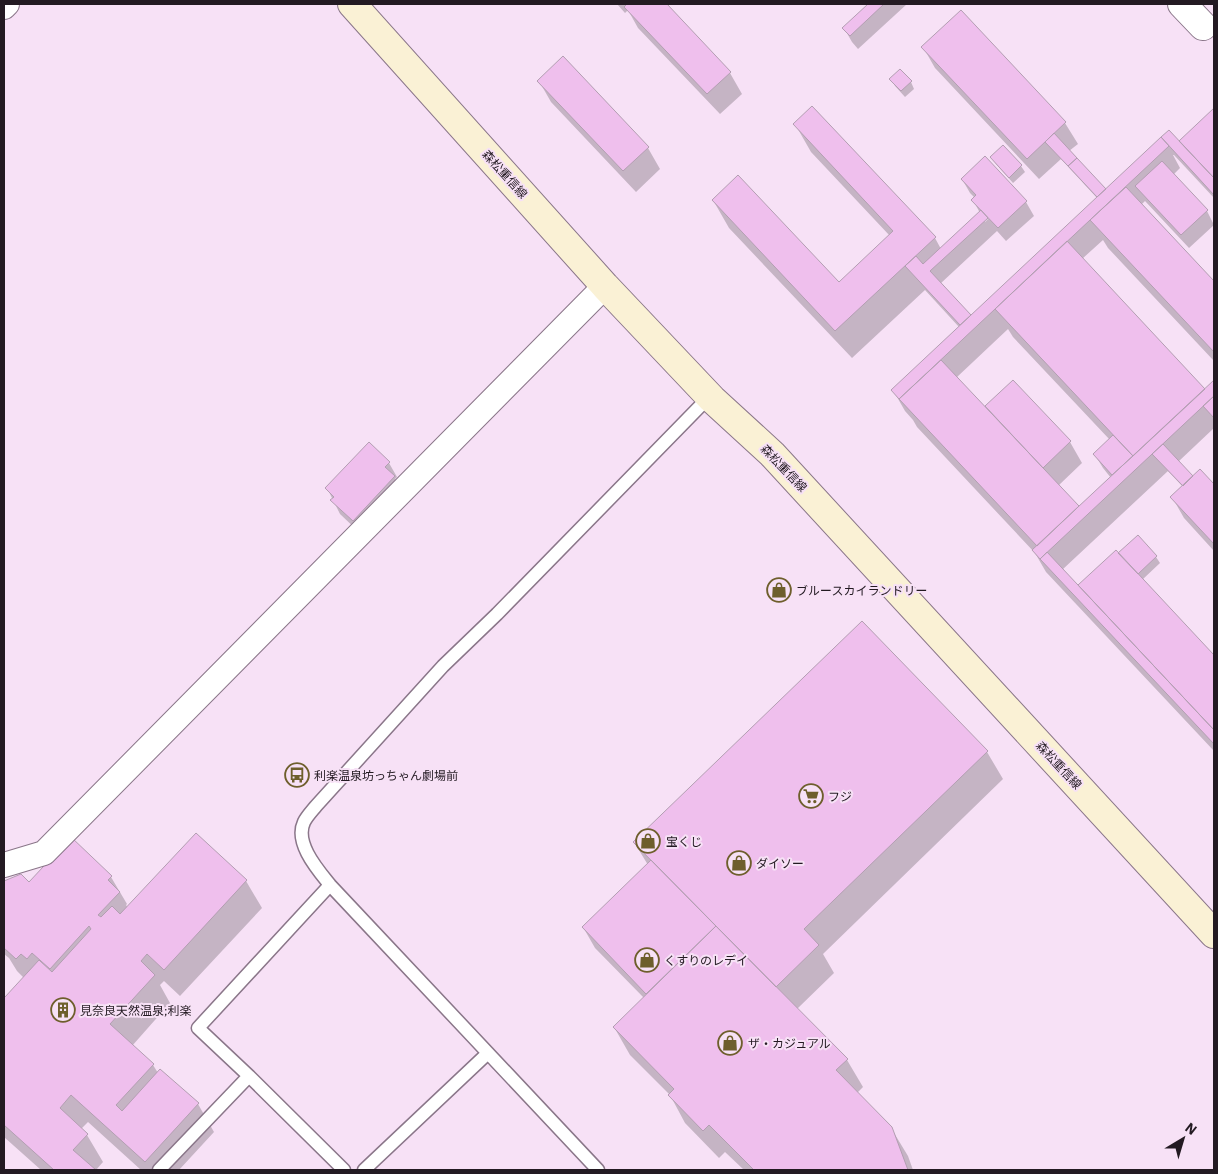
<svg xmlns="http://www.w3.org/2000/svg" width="1218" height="1174" viewBox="0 0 1218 1174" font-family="'IBM Plex Sans','Noto Sans JP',sans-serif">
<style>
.shadow{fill:#0003;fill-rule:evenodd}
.building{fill:#efbfed;stroke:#b39eb2}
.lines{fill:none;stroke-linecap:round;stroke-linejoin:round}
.service-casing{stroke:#8a7689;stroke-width:15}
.minor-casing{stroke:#8a7689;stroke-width:26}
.tertiary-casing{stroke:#8a7689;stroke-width:30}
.secondary-casing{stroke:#8a7689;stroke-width:30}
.service{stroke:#fff;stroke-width:12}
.minor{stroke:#fff;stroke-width:24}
.tertiary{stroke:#fff;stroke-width:28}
.secondary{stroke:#faf1d5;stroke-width:28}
.labels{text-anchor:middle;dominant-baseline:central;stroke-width:4;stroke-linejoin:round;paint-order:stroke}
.street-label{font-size:12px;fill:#231a22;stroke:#f7e1f6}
.poi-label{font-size:12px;fill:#231a22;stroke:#f7e1f6;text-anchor:start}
</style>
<rect width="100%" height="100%" fill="#f7e1f6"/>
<!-- shadow -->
<path class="shadow" d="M617,4H665L730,73L742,94L720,114L638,28L628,10L625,13Z
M870,4H907L858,49L852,42L844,28Z
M961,11L1065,123L1078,144L1069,151L1105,191L1169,131L1183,147L1181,141L1214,110V198L1174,155H1173L1180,168L1173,175L1207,211L1214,225L1189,248L1145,201L1141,205L1214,282V361L1108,248L1103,240L1082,259L1205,390L1214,382V428L1178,462L1193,478L1200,471L1214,486V551L1184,518L1172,497L1183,487L1168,471L1062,570L1078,587L1116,552L1118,555L1138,537L1156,557L1160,563L1142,580L1214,657V751L1046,572L1035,553L917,427L913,420L905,411L893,390L959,327L925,290L852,358L729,228L713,200L839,284L890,236L811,152L795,124L812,107L935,238L941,249L980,213L973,200L975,198L970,193L962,179L1026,202L1034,216L1006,241L997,231L940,284L971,317L1097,198L1061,159L1039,179L935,68L923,47ZM992,213L993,214L985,222V219ZM1008,329L1013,337L1110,440L1095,455L1103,468L1111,478L1078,507L1058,486L1082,463L1070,442L987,406L989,411L956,378Z
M891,79L911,82L914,89L905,97L895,86Z
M539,81L648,148L660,169L636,192L551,102Z
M992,157L1021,166L1025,172L1013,183L996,164Z
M389,463L397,477L395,479L402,491L361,534L340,514L327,488Z
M862,622L987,752L1003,779L823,954L834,973L797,1009L847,1060L863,1087L857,1093L891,1128L908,1156L913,1170H744L725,1152L719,1158L685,1123L670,1095L630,1055L614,1027L644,998L595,948L583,927L648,865L634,842Z
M71,839L111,877L127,904L126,905L128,908L246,881L262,908L180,996L164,981L160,985L170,1003L132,1046L153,1065L158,1073L198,1104L214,1132L179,1170H141L88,1122L81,1129L87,1135L103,1162L96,1170H41L4,1137V997L5,998L24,978L17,971L9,958L4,954V882L20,876L29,884Z"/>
<!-- building -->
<path class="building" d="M627,4H667L731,72L707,94L624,7Z
M868,4H884L850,36L842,28Z
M961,10L1066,122L1027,159L921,47Z
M563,56L649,147L623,171L537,81Z
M900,69L912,81L901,91L889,79Z
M812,106L936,237L835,331L712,200L738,175L839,282L893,231L793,124Z
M1214,108V178L1179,141Z
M1169,130L1214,178V195L1161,137Z
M1054,133L1077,158L1068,166L1045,142Z
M1161,137L1169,146L899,399L891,390Z
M1003,145L1022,165L1009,178L990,157Z
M985,156L1027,201L998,228L971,200L976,195L961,179Z
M1077,158L1106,189L1097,197L1068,166Z
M1162,161L1208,210L1181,235L1135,186Z
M1126,187L1214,281V352L1090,220Z
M981,210L988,218L930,271L971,315L960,325L905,266L916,256L923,264Z
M1067,241L1205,389L1133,456L995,309Z
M941,360L1079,506L1037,546L899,399Z
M1013,380L1071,441L1043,468L985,406Z
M1214,380V396L1040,559L1032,550Z
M1214,396V418L1203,406Z
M1113,435L1133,456L1112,475L1093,454Z
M369,442L390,462L385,467L395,476L353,521L330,500L334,497L325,488Z
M1163,444L1193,476L1183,486L1152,454Z
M1200,469L1214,484V544L1170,497Z
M1138,535L1157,556L1138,574L1118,553Z
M1116,550L1214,655V730L1078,585Z
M1047,552L1214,730V744L1040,559Z
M862,621L988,751L804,929L819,945L776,987L633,842Z
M196,833L247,880L164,970L147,954L141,961L155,975L110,1024L154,1064L116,1105L122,1111L160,1069L199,1103L145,1162L71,1095L60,1108L88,1134L73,1150L96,1170H54L4,1125V996L5,997L39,960L52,972L91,929L89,926L50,969L32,953L27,959L21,954L16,959L4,948V881L21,874L29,882L71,837L112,876L108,880L120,892L98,915L101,917L112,906L120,914Z
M651,860L716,926L646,994L582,927Z
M716,926L848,1059L836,1070L892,1127L908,1170H754L709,1125L703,1131L668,1095L674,1089L613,1027Z"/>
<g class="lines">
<!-- service casing -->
<g class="service-casing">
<path id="service" d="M249,1076L344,1170
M159,1170L249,1076L198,1028L330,885
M364,1170L488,1053
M598,1170L330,885C318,870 294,843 304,822C307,816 312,811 316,806L443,666L497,614L710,396"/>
</g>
<!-- minor casing -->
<g class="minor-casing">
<path id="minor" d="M4,7L7,4
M4,865L44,853L605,286"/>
</g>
<!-- tertiary casing -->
<g class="tertiary-casing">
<path id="tertiary" d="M1182,4L1203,26"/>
</g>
<!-- secondary casing -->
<g class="secondary-casing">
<path id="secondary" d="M352,4L605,286L712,399L772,454L1214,934"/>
</g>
<!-- service -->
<use href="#service" class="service"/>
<!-- minor -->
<use href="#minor" class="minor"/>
<!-- tertiary -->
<use href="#tertiary" class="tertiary"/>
<!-- secondary -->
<use href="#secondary" class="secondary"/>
</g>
<!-- icons -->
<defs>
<g id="shop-ring" transform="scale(1.25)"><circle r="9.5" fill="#f7e1f6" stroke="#6e5e2c" stroke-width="1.5"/><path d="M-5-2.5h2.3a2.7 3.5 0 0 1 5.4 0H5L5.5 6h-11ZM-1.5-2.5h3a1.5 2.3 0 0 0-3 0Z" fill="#6e5e2c"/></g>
<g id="bus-ring" transform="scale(1.25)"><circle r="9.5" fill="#f7e1f6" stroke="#6e5e2c" stroke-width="1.5"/><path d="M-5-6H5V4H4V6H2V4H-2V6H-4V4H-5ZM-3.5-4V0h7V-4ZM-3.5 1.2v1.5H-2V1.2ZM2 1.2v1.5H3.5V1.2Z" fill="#6e5e2c"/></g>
<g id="supermarket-ring" transform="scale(1.25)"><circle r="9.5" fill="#f7e1f6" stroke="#6e5e2c" stroke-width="1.5"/><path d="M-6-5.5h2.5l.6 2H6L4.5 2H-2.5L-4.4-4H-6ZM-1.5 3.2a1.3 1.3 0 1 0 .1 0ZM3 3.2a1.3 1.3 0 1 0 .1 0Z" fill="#6e5e2c"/></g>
<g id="building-ring" transform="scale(1.25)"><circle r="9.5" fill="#f7e1f6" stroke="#6e5e2c" stroke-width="1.5"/><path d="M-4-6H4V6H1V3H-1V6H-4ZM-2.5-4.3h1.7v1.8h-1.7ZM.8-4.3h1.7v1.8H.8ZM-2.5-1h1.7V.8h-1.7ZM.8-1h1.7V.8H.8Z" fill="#6e5e2c"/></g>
</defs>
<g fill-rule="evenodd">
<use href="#shop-ring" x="779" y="590"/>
<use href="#bus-ring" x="297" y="775"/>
<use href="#supermarket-ring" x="811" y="796"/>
<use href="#shop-ring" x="648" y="841"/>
<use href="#shop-ring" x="739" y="863"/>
<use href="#shop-ring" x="647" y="960"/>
<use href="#building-ring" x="63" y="1010"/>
<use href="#shop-ring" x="730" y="1043"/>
</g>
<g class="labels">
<!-- street labels -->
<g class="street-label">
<text transform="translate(505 174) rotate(48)">森松重信線</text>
<text transform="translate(784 468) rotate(46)">森松重信線</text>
<text transform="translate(1059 765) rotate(47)">森松重信線</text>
</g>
<!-- poi labels -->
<g class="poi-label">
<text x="796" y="590">ブルースカイランドリー</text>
<text x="314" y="775">利楽温泉坊っちゃん劇場前</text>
<text x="828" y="796">フジ</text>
<text x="666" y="841">宝くじ</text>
<text x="756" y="863">ダイソー</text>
<text x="664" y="960">くすりのレデイ</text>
<text x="80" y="1010">見奈良天然温泉;利楽</text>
<text x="748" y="1043">ザ・カジュアル</text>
</g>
</g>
<!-- border -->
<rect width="1218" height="1174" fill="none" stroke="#231a22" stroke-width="10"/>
<!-- north arrow -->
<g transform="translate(1183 1139) rotate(38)" stroke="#f7e1f6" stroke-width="4" paint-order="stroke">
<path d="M0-4L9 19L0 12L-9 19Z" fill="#231a22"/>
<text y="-8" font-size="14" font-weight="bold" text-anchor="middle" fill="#231a22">N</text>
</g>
</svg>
